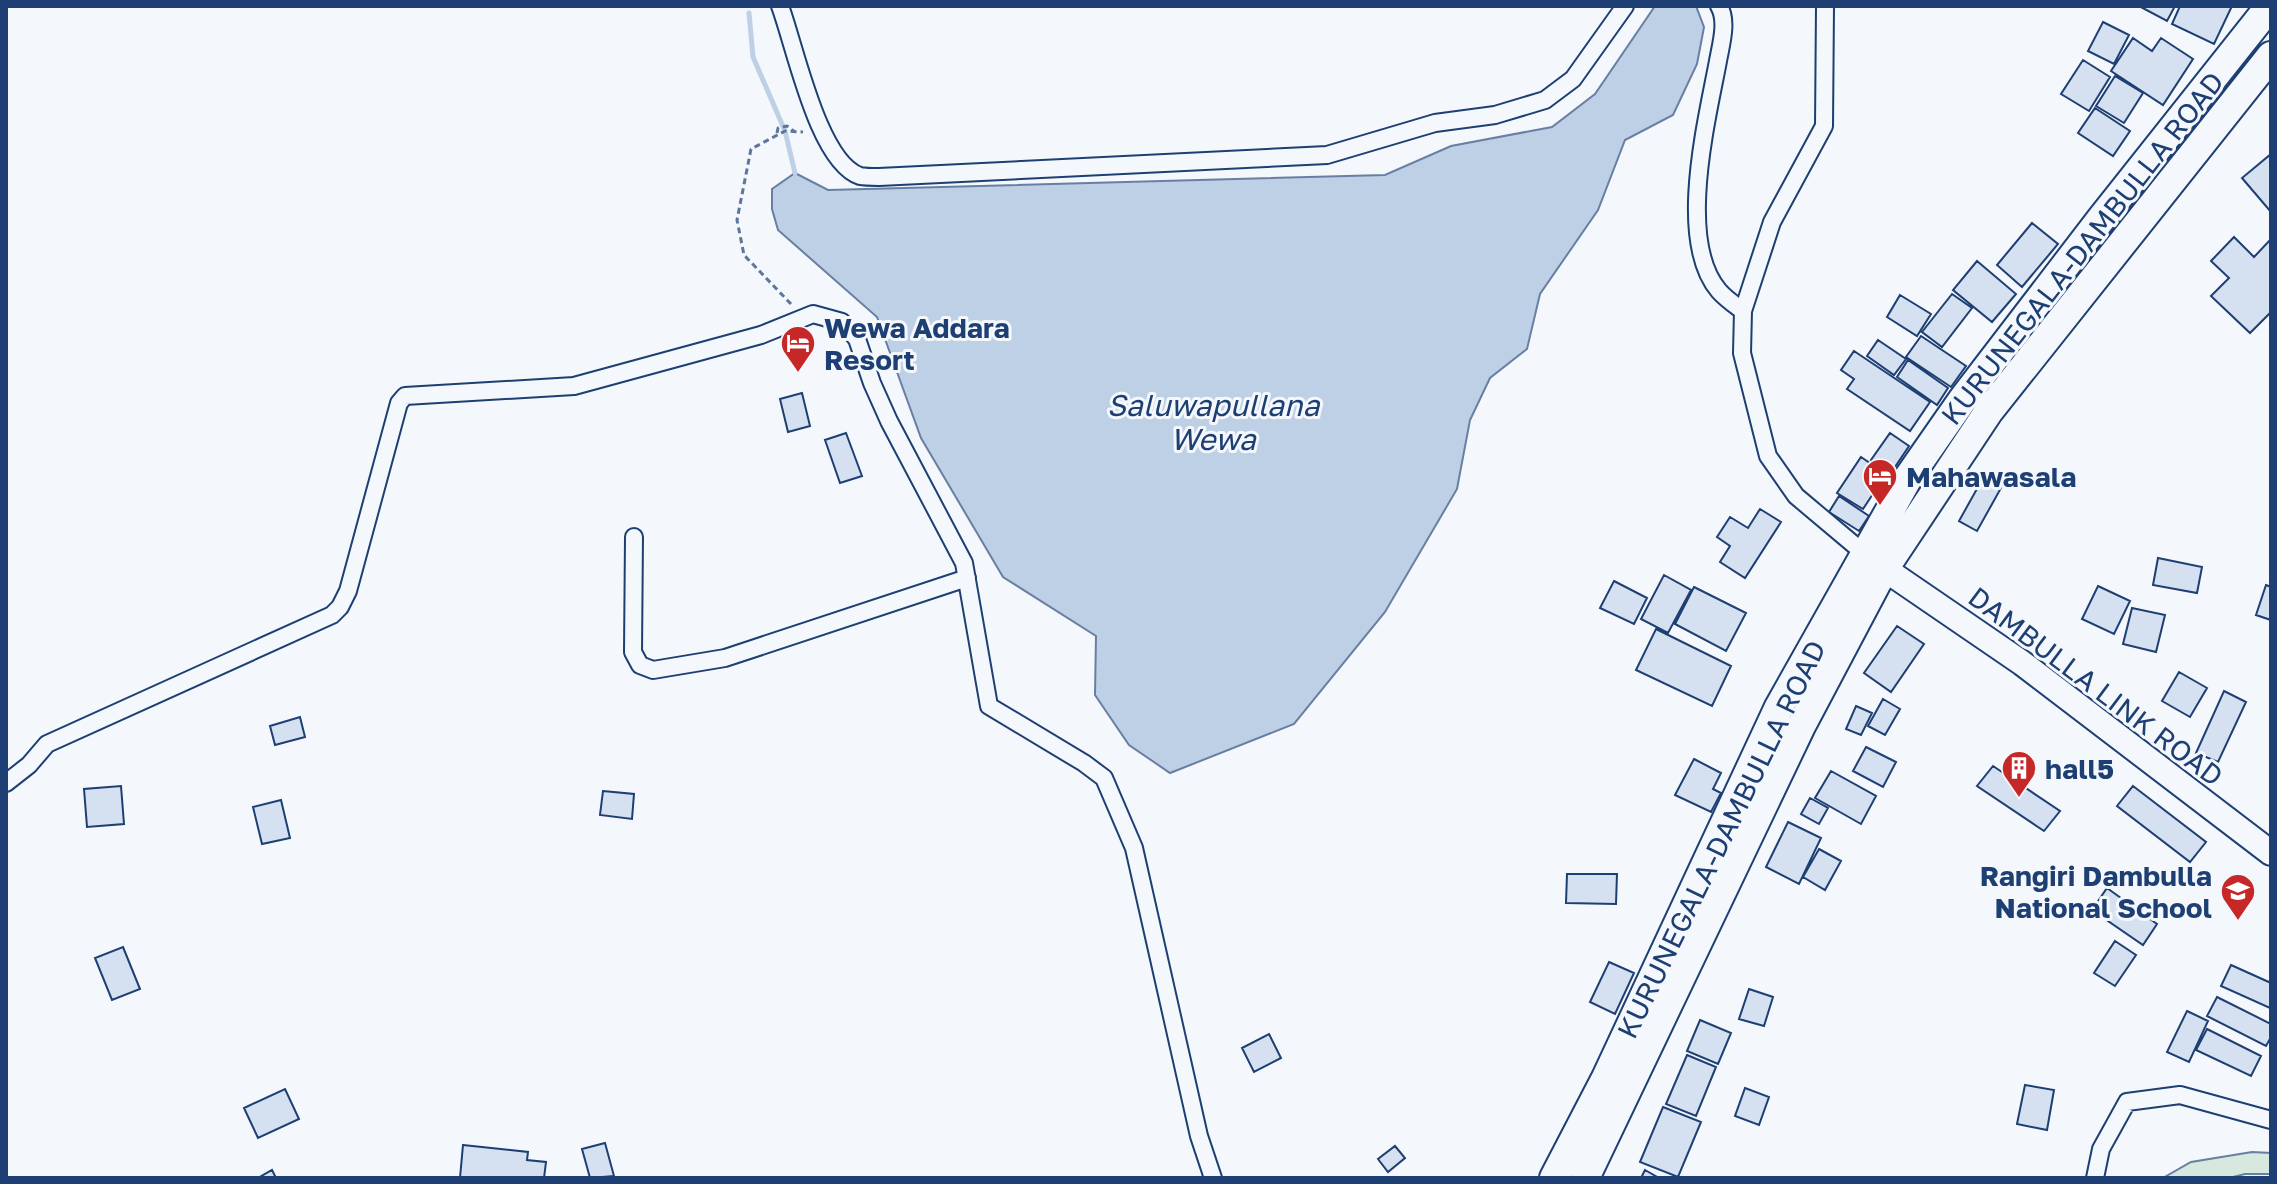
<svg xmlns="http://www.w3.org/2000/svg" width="2277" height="1184" viewBox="0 0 2277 1184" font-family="'Golos Text',sans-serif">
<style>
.green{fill:#d7e8df;stroke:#687fa3;stroke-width:2}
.water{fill:#bed0e5;stroke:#687fa3;stroke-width:2}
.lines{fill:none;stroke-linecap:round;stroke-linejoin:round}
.stream{stroke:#bed0e5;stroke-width:5}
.building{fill:#d5e0f0;stroke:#1d3f73;stroke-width:2}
.street-casing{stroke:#1d3f73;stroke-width:20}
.primary-casing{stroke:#1d3f73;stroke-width:28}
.highway-casing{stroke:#1d3f73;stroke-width:32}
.path{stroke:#5e769c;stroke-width:3;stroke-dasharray:6 4;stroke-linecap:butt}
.street{stroke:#f4f7fb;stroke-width:16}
.primary{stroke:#f4f7fb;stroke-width:24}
.highway{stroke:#f4f7fb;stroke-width:28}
.labels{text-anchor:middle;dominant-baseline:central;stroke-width:6;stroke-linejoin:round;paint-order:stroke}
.street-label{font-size:28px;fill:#1d3f73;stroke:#f4f7fb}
.poi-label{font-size:28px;font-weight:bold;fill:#1d3f73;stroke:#f4f7fb;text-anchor:start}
.water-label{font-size:30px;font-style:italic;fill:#1d3f73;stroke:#f4f7fb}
</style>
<rect width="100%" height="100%" fill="#f4f7fb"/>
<!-- green -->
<path class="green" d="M2252,1152L2271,1153V1174H2245L2229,1178H2163L2191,1162Z"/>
<!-- water -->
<path class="water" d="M1655,6H1696L1704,27L1697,64L1673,115L1625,140L1598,210L1540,294L1527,349L1490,378L1470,420L1457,489L1385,612L1294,724L1170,773L1129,745L1095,695L1096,636L1003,577L921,438L877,317L778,230L772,209V189L795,173L828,190L1385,175L1451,146L1552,127L1595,94Z"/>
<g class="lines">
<!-- stream -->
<path class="stream" d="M749,13L753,57L785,131L795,173"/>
</g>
<!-- building -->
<path class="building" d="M2139,6H2175L2167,21Z
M2180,6H2232L2214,44L2172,24Z
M2103,22L2129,35L2114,64L2088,51Z
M2133,38L2152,51L2161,38L2193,59L2163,105L2111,71Z
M2083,60L2110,77L2089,111L2061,94Z
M2115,76L2143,93L2124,123L2096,106Z
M2095,108L2130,131L2113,156L2078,133Z
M2271,154V212L2242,178Z
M2032,223L2058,244L2022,287L1997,265Z
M2234,237L2254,257L2271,239V312L2250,333L2211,296L2229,278L2211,261Z
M1977,261L2016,294L1992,322L1953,290Z
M1952,294L1972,308L1942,347L1922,332Z
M1900,295L1931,314L1917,336L1887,317Z
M1921,336L1966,366L1951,387L1906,357Z
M1878,340L1906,359L1894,375L1867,356Z
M1854,351L1930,402L1910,431L1847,389L1854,379L1841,370Z
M1908,360L1948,388L1937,405L1897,377Z
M802,393L810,426L788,432L780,399Z
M846,433L862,476L840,483L825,440Z
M1890,433L1909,446L1891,473L1871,460Z
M1861,457L1886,474L1863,509L1837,493Z
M1983,478L2001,488L1977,531L1959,521Z
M1839,496L1869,516L1859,531L1829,512Z
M1760,509L1781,522L1745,578L1720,562L1730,546L1717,537L1730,517L1748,528Z
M2158,558L2202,567L2197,593L2153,585Z
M1664,575L1691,590L1668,633L1641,619Z
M1614,581L1647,598L1634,624L1600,608Z
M2266,585L2271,587V620L2256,615Z
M2098,586L2130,601L2114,634L2082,619Z
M1694,587L1746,613L1726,651L1675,624Z
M2132,608L2165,615L2156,652L2123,644Z
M1897,626L1924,644L1891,692L1864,673Z
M1656,629L1731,666L1712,706L1636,670Z
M2179,672L2207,688L2190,717L2162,701Z
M2224,691L2246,702L2218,762L2196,753Z
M1883,699L1900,709L1885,735L1868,726Z
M1856,706L1872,713L1861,735L1846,729Z
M300,717L305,737L275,745L270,726Z
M1866,747L1896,762L1883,787L1853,771Z
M1694,759L1721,773L1713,789L1721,793L1711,812L1675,795Z
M1993,766L2060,811L2044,831L1977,786Z
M1831,771L1876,796L1861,824L1815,798Z
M121,786L124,824L87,827L84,789Z
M2133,786L2206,842L2190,862L2117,806Z
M603,791L634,794L632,819L600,815Z
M1810,798L1828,808L1819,824L1801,814Z
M281,800L290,838L262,844L253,807Z
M1788,822L1821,838L1799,884L1766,867Z
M1819,849L1841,861L1825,890L1803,877Z
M1567,874H1617L1616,904L1566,903Z
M2107,888L2157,924L2143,945L2092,910Z
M2115,941L2136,955L2115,986L2094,973Z
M123,947L140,989L112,1000L95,958Z
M1609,962L1634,973L1615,1014L1590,1002Z
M2231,965L2271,983L2270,1008L2221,986Z
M1749,989L1773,997L1764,1026L1739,1019Z
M2217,997L2271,1024V1037L2266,1046L2207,1016Z
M2187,1011L2208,1021L2189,1062L2167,1052Z
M1700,1020L1731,1033L1718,1064L1687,1051Z
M2207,1029L2261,1056L2251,1076L2196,1050Z
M1269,1034L1281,1058L1254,1072L1242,1048Z
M1687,1055L1716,1067L1696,1116L1666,1104Z
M2025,1085L2054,1090L2047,1130L2017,1124Z
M1745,1088L1769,1097L1759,1125L1735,1116Z
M285,1089L299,1119L258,1138L244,1108Z
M1663,1107L1701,1122L1678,1177L1640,1162Z
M605,1143L614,1176L590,1178L582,1149Z
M463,1145L528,1152L527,1160L546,1162L544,1178H460Z
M1395,1146L1405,1158L1388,1172L1378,1159Z
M272,1170L276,1178H258Z
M1645,1170L1659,1178H1641Z"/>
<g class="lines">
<!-- street casing -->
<g class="street-casing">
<path id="street" d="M780,6C795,46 818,162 860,176C865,177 873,177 879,177L1327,155L1435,123L1495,115L1545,100L1573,79L1625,6
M1719,6C1728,21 1721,44 1718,61C1707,120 1676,241 1719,291C1726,299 1735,305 1743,311
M1825,6L1824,126L1772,222L1743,311L1742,353L1768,456L1796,496L1865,554
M634,537L633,652L640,665L653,670L725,658L967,578
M6,783L29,765L47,744L332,615L340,607L348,591L399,403L405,396L574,386L761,335L813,314L842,322L857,339L872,383L889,421L964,563L989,706L1084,763L1104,778L1134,848L1199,1136L1213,1178
M2095,1178L2101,1149L2127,1102L2180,1095L2271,1120"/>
</g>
<!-- primary casing -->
<g class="primary-casing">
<path id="primary" d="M1870,559L2022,663L2271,853"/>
</g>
<!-- highway casing -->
<g class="highway-casing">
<path id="highway" d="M1554,1178L1606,1078L1779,707L1908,478L1963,399L2101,219L2270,6
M1585,1178L1801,726L1884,569L1989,411L2271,56"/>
</g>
<!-- path -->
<path class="path" d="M777,133L778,128L787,126L795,132
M791,304L744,255L737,220L751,149L785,131L803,132"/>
<!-- street -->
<use href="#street" class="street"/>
<!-- primary -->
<use href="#primary" class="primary"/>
<!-- highway -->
<use href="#highway" class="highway"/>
</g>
<!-- icons -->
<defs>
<g id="hotel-pin" transform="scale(1.8)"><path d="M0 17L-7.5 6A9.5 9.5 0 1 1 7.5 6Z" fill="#c62828" stroke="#f4f7fb"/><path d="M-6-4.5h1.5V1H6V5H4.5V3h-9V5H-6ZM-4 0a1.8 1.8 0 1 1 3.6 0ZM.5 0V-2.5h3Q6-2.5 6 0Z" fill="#fff"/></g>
<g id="building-pin" transform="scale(1.8)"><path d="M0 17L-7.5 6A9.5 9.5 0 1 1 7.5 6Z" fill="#c62828" stroke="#f4f7fb"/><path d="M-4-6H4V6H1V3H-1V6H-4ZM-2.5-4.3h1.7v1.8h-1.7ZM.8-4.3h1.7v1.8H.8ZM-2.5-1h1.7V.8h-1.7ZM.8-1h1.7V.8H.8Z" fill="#fff"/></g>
<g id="school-pin" transform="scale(1.8)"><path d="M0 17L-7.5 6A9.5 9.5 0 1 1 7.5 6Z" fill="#c62828" stroke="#f4f7fb"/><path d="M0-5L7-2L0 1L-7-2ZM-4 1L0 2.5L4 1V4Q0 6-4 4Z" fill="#fff"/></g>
</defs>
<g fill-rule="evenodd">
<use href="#hotel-pin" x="798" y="343"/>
<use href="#hotel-pin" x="1880" y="476"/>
<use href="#building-pin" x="2019" y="768"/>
<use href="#school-pin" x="2238" y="891"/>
</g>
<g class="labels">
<!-- street labels -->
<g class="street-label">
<text transform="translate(2082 248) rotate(-52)">KURUNEGALA-DAMBULLA ROAD</text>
<text transform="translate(2096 686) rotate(37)">DAMBULLA LINK ROAD</text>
<text transform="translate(1721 839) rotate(-64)">KURUNEGALA-DAMBULLA ROAD</text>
</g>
<!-- poi labels -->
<g class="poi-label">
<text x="824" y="327">Wewa Addara<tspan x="824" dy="32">Resort</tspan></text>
<text x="1906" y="476">Mahawasala</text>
<text x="2045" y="768">hall5</text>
<text x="2212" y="875" text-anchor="end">Rangiri Dambulla<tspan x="2212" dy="32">National School</tspan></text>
</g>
<!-- water labels -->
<g class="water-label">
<text x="1213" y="405">Saluwapullana<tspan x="1213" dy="34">Wewa</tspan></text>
</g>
</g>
<!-- border -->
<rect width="2277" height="1184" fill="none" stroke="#1d3f73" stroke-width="16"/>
</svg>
